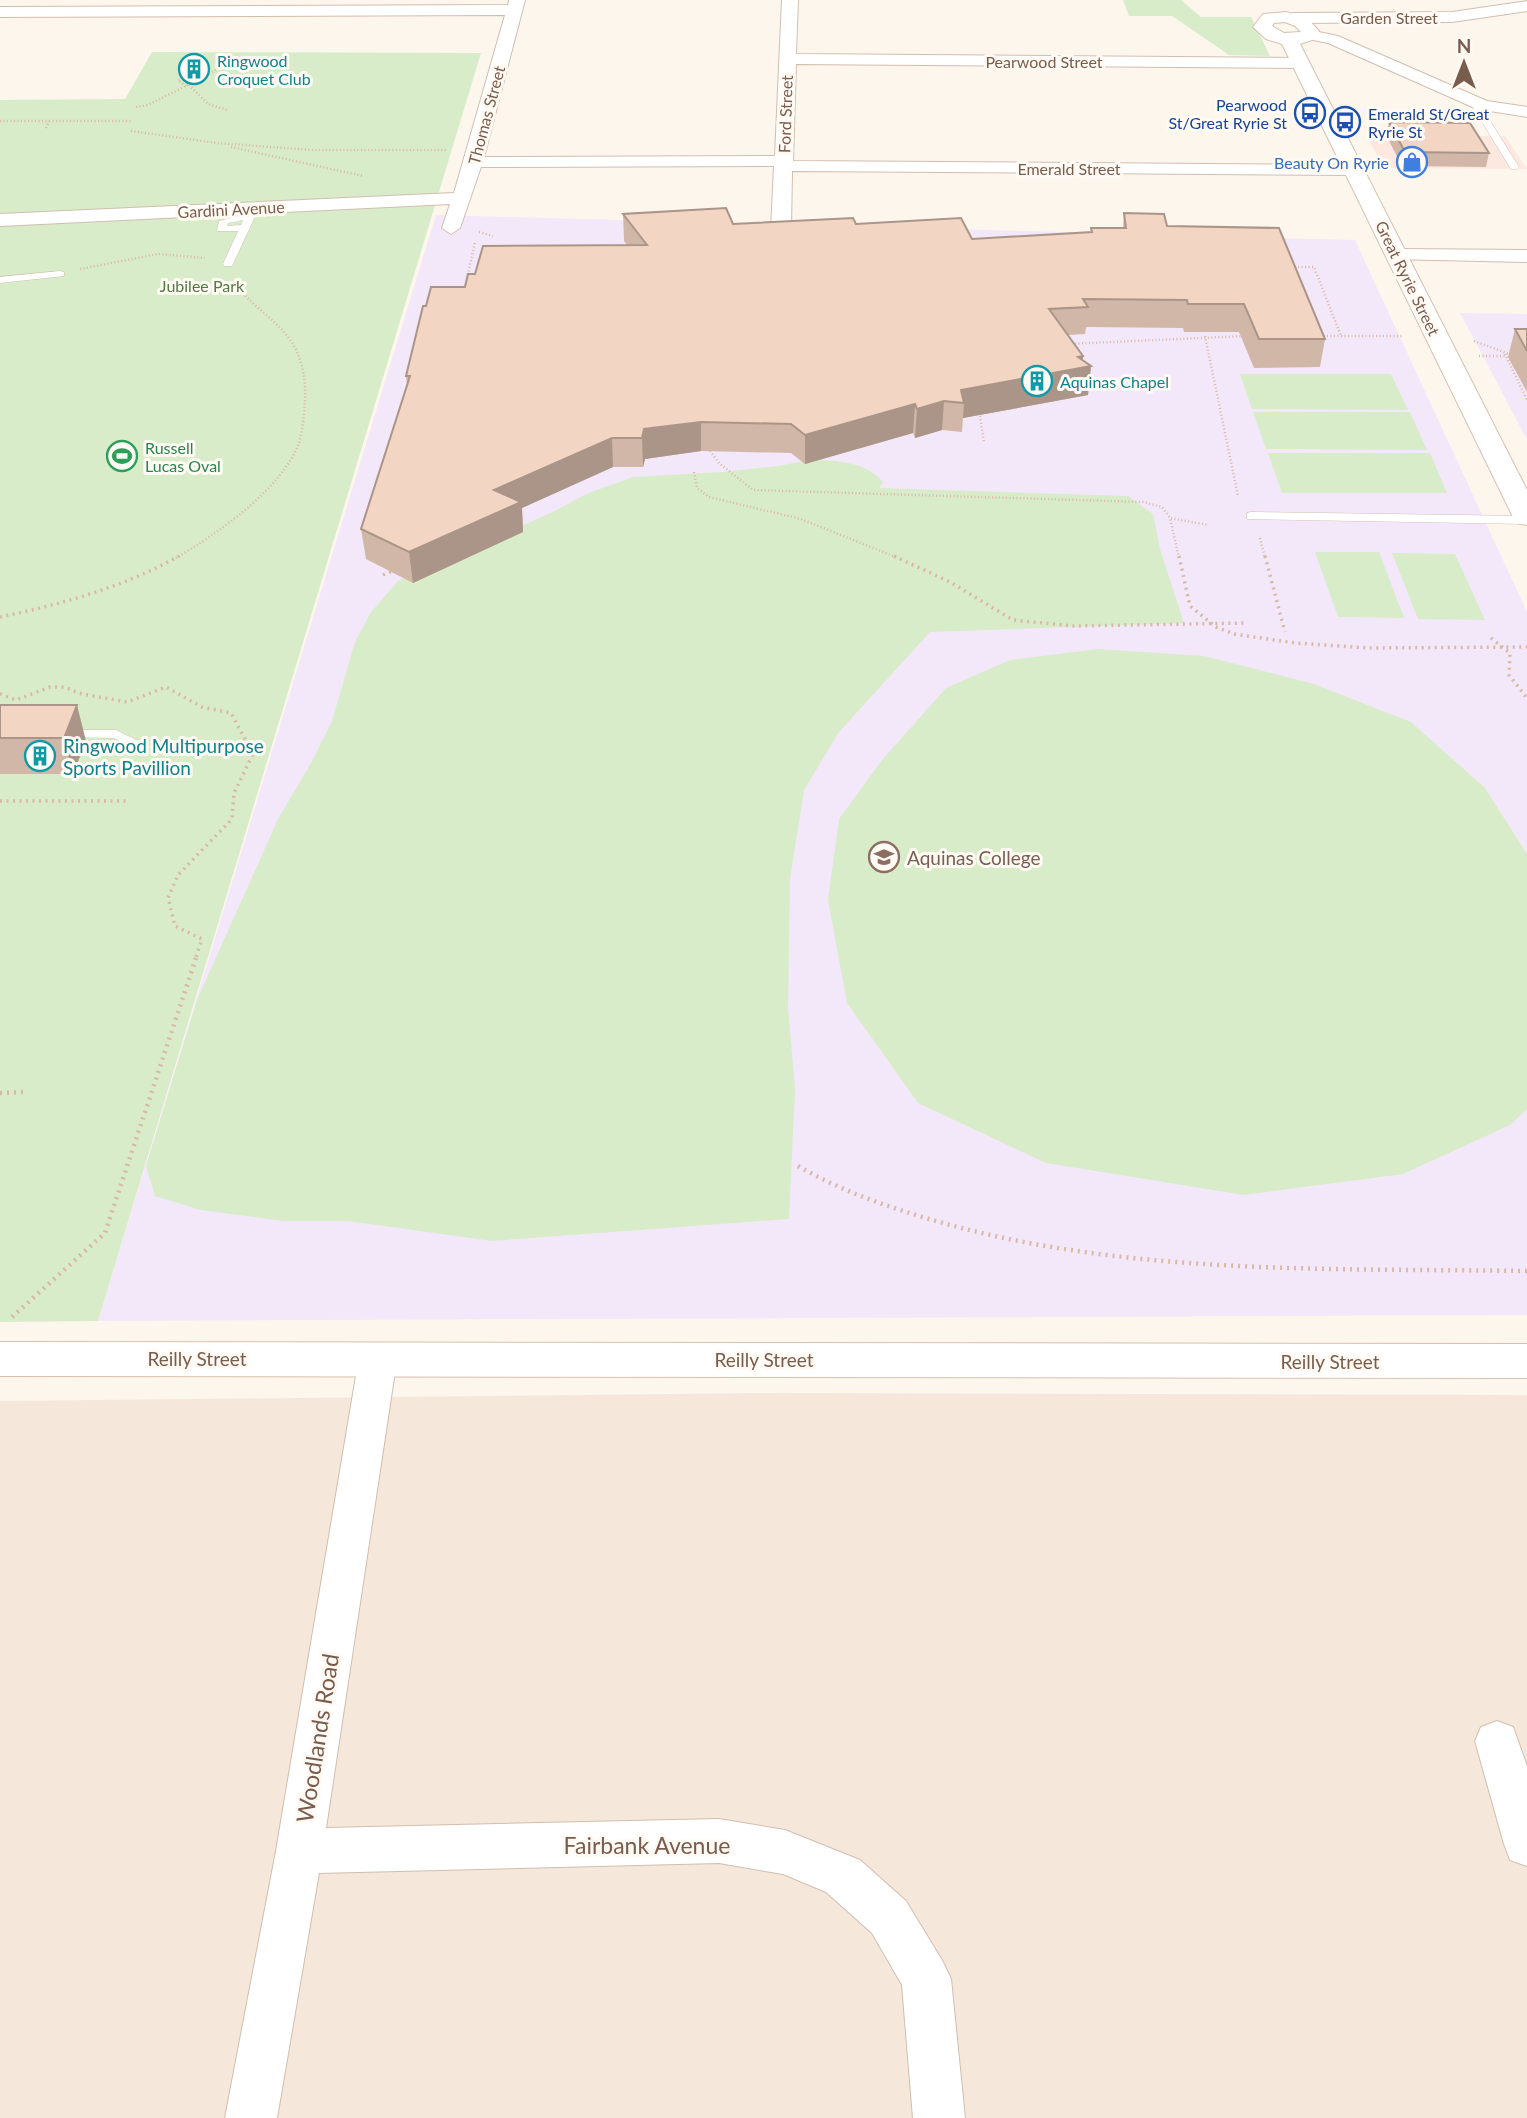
<svg xmlns="http://www.w3.org/2000/svg" width="1527" height="2118" viewBox="0 0 1527 2118" font-family="Lato,sans-serif">
<style>
.residential{fill:#f5e8da}
.commercial{fill:#fde8e0}
.education{fill:#f3e8fa}
.green{fill:#d8ecc9}
.lines{fill:none;stroke-linecap:round;stroke-linejoin:round}
.lane-casing{stroke:#d1beb0;stroke-width:1}
.street-casing{stroke:#d1beb0;stroke-width:2}
.secondary-casing{stroke:#d6c0b0;stroke-width:2}
.path-far2{stroke:#d9b8a5;stroke-width:2.5;stroke-dasharray:1 2.5;stroke-linecap:butt}
.path-far1{stroke:#d9b8a5;stroke-width:3.5;stroke-dasharray:2 4.5;stroke-linecap:butt}
.path{stroke:#d9b8a5;stroke-width:4.5;stroke-dasharray:2 5;stroke-linecap:butt}
.lane{fill:#fff;fill-rule:evenodd}
.street{fill:#fff;fill-rule:evenodd}
.secondary{fill:#fff;fill-rule:evenodd}
.wall{fill:#d1b7a8}
.shaded-wall{fill:#aa9588}
.building{fill:#f3d5c3;stroke:#aa9588;stroke-width:2}
.labels{text-anchor:middle;dominant-baseline:central;stroke-width:6;stroke-linejoin:round;paint-order:stroke}
.far-street-label{font-size:16px;fill:#7a5c4d;stroke:#fffaf3}
.far-culture-label{font-size:16px;fill:#0d838f;stroke:#fffaf3;text-anchor:start}
.far-transit-label{font-size:16px;fill:#164399;stroke:#fffaf3;text-anchor:end}
.far-shop-label{font-size:16px;fill:#366cbe;stroke:#fffaf3;text-anchor:end}
.far-park-label{font-size:16px;fill:#537a41;stroke:#fffaf3}
.far-leisure-label{font-size:16px;fill:#27864d;stroke:#fffaf3;text-anchor:start}
.culture-label{font-size:19px;fill:#0d838f;stroke:#fffaf3;text-anchor:start}
.education-label{font-size:19px;fill:#785e54;stroke:#fffaf3;text-anchor:start}
.street-label{font-size:19px;fill:#7a5c4d;stroke:#fffaf3}
.near-street-label{font-size:23px;fill:#7a5c4d;stroke:#fffaf3}
</style>
<rect width="100%" height="100%" fill="#fdf6ec"/>
<!-- residential -->
<path class="residential" d="M776,1393L1527,1395V2118H0V1401Z"/>
<!-- commercial -->
<path class="commercial" d="M1366,135L1505,136L1527,169L1384,168Z"/>
<!-- education -->
<path class="education" d="M436,215L1355,240L1527,612V1315L98,1321Z
M1460,313L1527,314V440L1483,356Z"/>
<!-- green -->
<path class="green" d="M1123,0H1181L1201,17H1251L1270,56L1229,55L1172,16H1129Z
M152,52L481,53L98,1321L0,1322V100L125,99Z
M1240,374H1391L1408,410L1252,409Z
M1253,412H1410L1427,450L1266,449Z
M1268,453H1430L1447,493H1282Z
M808,460C833,460 866,461 883,482L879,488L1128,496L1153,514L1160,549L1184,623L930,632L839,732L804,790L790,879L788,1008L795,1089L789,1219L492,1241L348,1221H284L201,1210L155,1196L146,1166L197,1000L278,819L311,763L332,721L355,642L371,612L398,581L557,510L586,494L633,477L722,472L778,466Z
M1315,552H1379L1404,618L1338,617Z
M1392,553L1455,554L1485,620L1418,619Z
M1098,649L1204,656L1314,684L1411,722L1485,788L1527,854V1109L1510,1125L1403,1174L1244,1195L1046,1163L918,1103L847,1003L828,900L839,819L882,760L946,688L1010,660Z"/>
<g class="lines">
<!-- lane casing -->
<g class="lane-casing">
<path id="lane" d="M1483,102L1487,105L1482,108L1519,167L1517,169H1511L1472,106Z
M251,206L259,208L232,266H224L223,264L238,231H217L219,221L246,214ZM243,220L241,225L227,226L228,223Z
M60,271L64,272V276L0,283V277Z
M1251,512L1527,516V524L1247,519V513Z
M63,730H116L151,747L144,751L114,738L58,737L56,734L58,731Z"/>
</g>
<!-- street casing -->
<g class="street-casing">
<path id="street" d="M509,0H525L484,157L775,156L782,0H798L796,54L1301,58L1309,63L1301,68L796,64L793,161L1354,165L1363,170L1354,175L792,171L791,229L781,235L771,229L774,166L481,167L460,228L451,234L442,228L450,204L0,226V214L454,193L505,15L0,17V7L508,5Z
M1527,1V11L1452,22L1293,23L1285,18L1293,13L1452,12Z
M1309,30L1338,36L1487,101L1527,107V117L1477,109L1328,43L1303,38L1301,35L1303,32Z
M1397,249L1527,250V262L1390,259L1387,255Z
M378,1343L392,1348L397,1358L326,1828L719,1819L785,1830L860,1860L906,1901L943,1962L951,1979L965,2118H913L902,1985L872,1933L826,1892L783,1874L719,1863L319,1873L277,2118H225L276,1851L359,1358L364,1348Z
M1497,1721L1513,1727L1527,1766V1866L1510,1860L1504,1844L1475,1741L1481,1727Z"/>
</g>
<!-- secondary casing -->
<g class="secondary-casing">
<path id="secondary" d="M1286,12L1307,18L1319,31L1315,39L1300,44L1527,490V525L1517,523L1513,517L1282,44L1266,39L1253,27L1263,14ZM1285,22L1295,26L1301,32L1284,33L1272,26L1274,23Z
M0,1342L1527,1344V1378L0,1376Z"/>
</g>
<!-- path-far2 -->
<path class="path-far2" d="M189,85L208,104L227,110
M186,86L178,80L200,75
M136,107L148,105L215,71L220,65L214,63
M0,121H133
M46,128L49,121
M131,131L217,143L312,150H448
M231,147L363,176
M479,232L493,236
M1291,267H1314L1341,336
M80,269L158,254L205,258
M470,287H465L475,242
M1205,336L1238,496
M1320,336H1402
M1474,341L1512,355
M1068,344L1245,336
M1505,354L1527,400
M1479,356H1505
M979,409L984,443
M710,451L719,463L753,490L1143,502L1162,507L1170,518
M694,472L697,488L709,497L801,519L898,558
M1260,538L1265,558
M176,558C217,534 282,489 299,443C303,430 304,414 305,401C306,382 303,361 293,344C278,320 251,306 234,283
M1179,558L1170,518L1208,525"/>
<!-- path-far1 -->
<path class="path-far1" d="M894,556L950,582L1013,620L1074,626L1244,623
M1179,556L1190,606L1216,627L1234,634L1295,643L1369,648L1527,647
M1265,556L1285,632
M383,575L395,570
M0,617C62,604 124,587 179,556
M1491,638L1510,653L1509,675L1527,698
M0,694L16,700L50,687H64L82,694L127,702L166,687L202,707L231,713L253,754L234,793L232,819L178,875L168,898L175,926L202,939L196,957
M0,801H128"/>
<!-- path -->
<path class="path" d="M0,1093L24,1092
M798,1166C841,1191 888,1207 936,1221C1127,1276 1330,1268 1527,1271
M12,1317L105,1233L197,955"/>
<!-- lane -->
<use href="#lane" class="lane"/>
<!-- street -->
<use href="#street" class="street"/>
<!-- secondary -->
<use href="#secondary" class="secondary"/>
</g>
<!-- wall -->
<path class="wall" d="M1389,122L1489,153L1486,167L1402,166L1386,135Z
M1124,213L1167,226L1325,339L1320,367L1254,368L1239,332H1184L1183,328L1086,327L1085,334L1068,335L1083,356V361L1091,366L1088,395L963,418L962,432L942,430L915,438L913,433L805,464L791,453L701,451L645,459L643,467H613L522,508L523,532L413,583L366,559L361,529L407,387L406,376L426,306L465,287L475,274L627,245L624,241L623,214L733,224H856L972,239L1091,233V228H1123Z
M1515,329H1527V392L1508,357Z
M0,705L86,741L73,774H0Z"/>
<!-- shaded-wall -->
<path class="shaded-wall" d="M1083,356L1082,368L1091,366L1088,395L963,418L964,403L961,390Z
M944,401L942,430L915,438L917,409Z
M915,404L913,433L805,464V435Z
M701,422V451L645,459L643,467L642,438L644,429Z
M612,438L613,467L522,508L523,532L413,583L409,552L494,490Z
M77,705L86,741L73,774L64,738Z"/>
<!-- building -->
<path class="building" d="M1389,122L1470,123L1489,153L1405,152Z
M726,208L733,224L853,218L856,224L961,218L972,239L1092,232L1091,228H1126L1124,213L1164,214L1167,226L1279,228L1325,339H1259L1244,304H1188L1187,300L1083,299L1088,307L1049,309L1083,356L1078,357L1091,366L961,390L964,403L944,401L917,409L915,404L805,435L791,424L701,422L644,429L642,438H612L494,490L521,502L409,552L361,529L410,376H406L423,306H426L431,287H465L468,274H475L483,246L647,245L623,214Z
M1515,329H1527V351Z
M0,705H77L64,738H0Z"/>
<!-- icons -->
<defs>
<g id="building-ring" transform="scale(1.575)"><circle r="9.5" fill="#fffaf3" stroke="#0f9aa8" stroke-width="1.5"/><path d="M-4-6H4V6H1V3H-1V6H-4ZM-2.5-4.3h1.7v1.8h-1.7ZM.8-4.3h1.7v1.8H.8ZM-2.5-1h1.7V.8h-1.7ZM.8-1h1.7V.8H.8Z" fill="#0f9aa8"/></g>
<g id="bus-ring" transform="scale(1.575)"><circle r="9.5" fill="#fffaf3" stroke="#1a4fb4" stroke-width="1.5"/><path d="M-5-6H5V4H4V6H2V4H-2V6H-4V4H-5ZM-3.5-4V0h7V-4ZM-3.5 1.2v1.5H-2V1.2ZM2 1.2v1.5H3.5V1.2Z" fill="#1a4fb4"/></g>
<g id="shop-ring" transform="scale(1.575)"><circle r="9.5" fill="#fffaf3" stroke="#3f7fe0" stroke-width="1.5"/><path d="M-5-2.5h2.3a2.7 3.5 0 0 1 5.4 0H5L5.5 6h-11ZM-1.5-2.5h3a1.5 2.3 0 0 0-3 0Z" fill="#3f7fe0"/></g>
<g id="stadium-ring" transform="scale(1.575)"><circle r="9.5" fill="#fffaf3" stroke="#2e9e5b" stroke-width="1.5"/><path d="M0-5a6.5 5 0 1 0 0 10a6.5 5 0 1 0 0-10ZM-3.5-1.8h7v3.6h-7Z" fill="#2e9e5b"/></g>
<g id="school-ring" transform="scale(1.575)"><circle r="9.5" fill="#fffaf3" stroke="#8d6e63" stroke-width="1.5"/><path d="M0-5L7-2L0 1L-7-2ZM-4 1L0 2.5L4 1V4Q0 6-4 4Z" fill="#8d6e63"/></g>
</defs>
<g fill-rule="evenodd">
<use href="#building-ring" x="194" y="69"/>
<use href="#bus-ring" x="1310" y="113"/>
<use href="#bus-ring" x="1345" y="122"/>
<use href="#shop-ring" x="1412" y="162"/>
<use href="#building-ring" x="1037" y="381"/>
<use href="#stadium-ring" x="122" y="456"/>
<use href="#building-ring" x="40" y="756"/>
<use href="#school-ring" x="884" y="857"/>
</g>
<g class="labels">
<!-- far-street labels -->
<g class="far-street-label">
<text x="1389" y="17">Garden Street</text>
<text x="1044" y="61">Pearwood Street</text>
<text transform="translate(785 114) rotate(-88)">Ford Street</text>
<text transform="translate(486 115) rotate(-75)">Thomas Street</text>
<text x="1069" y="168">Emerald Street</text>
<text transform="translate(231 209) rotate(-3)">Gardini Avenue</text>
<text transform="translate(1408 278) rotate(64)">Great Ryrie Street</text>
</g>
<!-- far-culture labels -->
<g class="far-culture-label">
<text x="217" y="60">Ringwood<tspan x="217" dy="18">Croquet Club</tspan></text>
<text x="1060" y="381">Aquinas Chapel</text>
</g>
<!-- far-transit labels -->
<g class="far-transit-label">
<text x="1287" y="104">Pearwood<tspan x="1287" dy="18">St/Great Ryrie St</tspan></text>
<text x="1368" y="113" text-anchor="start">Emerald St/Great<tspan x="1368" dy="18">Ryrie St</tspan></text>
</g>
<!-- far-shop labels -->
<g class="far-shop-label">
<text x="1389" y="162">Beauty On Ryrie</text>
</g>
<!-- far-park labels -->
<g class="far-park-label">
<text x="202" y="285">Jubilee Park</text>
</g>
<!-- far-leisure labels -->
<g class="far-leisure-label">
<text x="145" y="447">Russell<tspan x="145" dy="18">Lucas Oval</tspan></text>
</g>
<!-- culture labels -->
<g class="culture-label">
<text x="63" y="745">Ringwood Multipurpose<tspan x="63" dy="22">Sports Pavillion</tspan></text>
</g>
<!-- education labels -->
<g class="education-label">
<text x="907" y="857">Aquinas College</text>
</g>
<!-- street labels -->
<g class="street-label">
<text x="197" y="1358">Reilly Street</text>
<text x="764" y="1359">Reilly Street</text>
<text x="1330" y="1361">Reilly Street</text>
</g>
<!-- near-street labels -->
<g class="near-street-label">
<text transform="translate(317 1738) rotate(-81)">Woodlands Road</text>
<text x="647" y="1845">Fairbank Avenue</text>
</g>
</g>
<!-- north arrow -->
<g transform="translate(1464 63)" stroke="#fffaf3" stroke-width="5" paint-order="stroke">
<path d="M0-5L12 26L0 18L-12 26Z" fill="#7a5c4d"/>
<text y="-10" font-size="19" font-weight="bold" text-anchor="middle" fill="#7a5c4d">N</text>
</g>
</svg>
